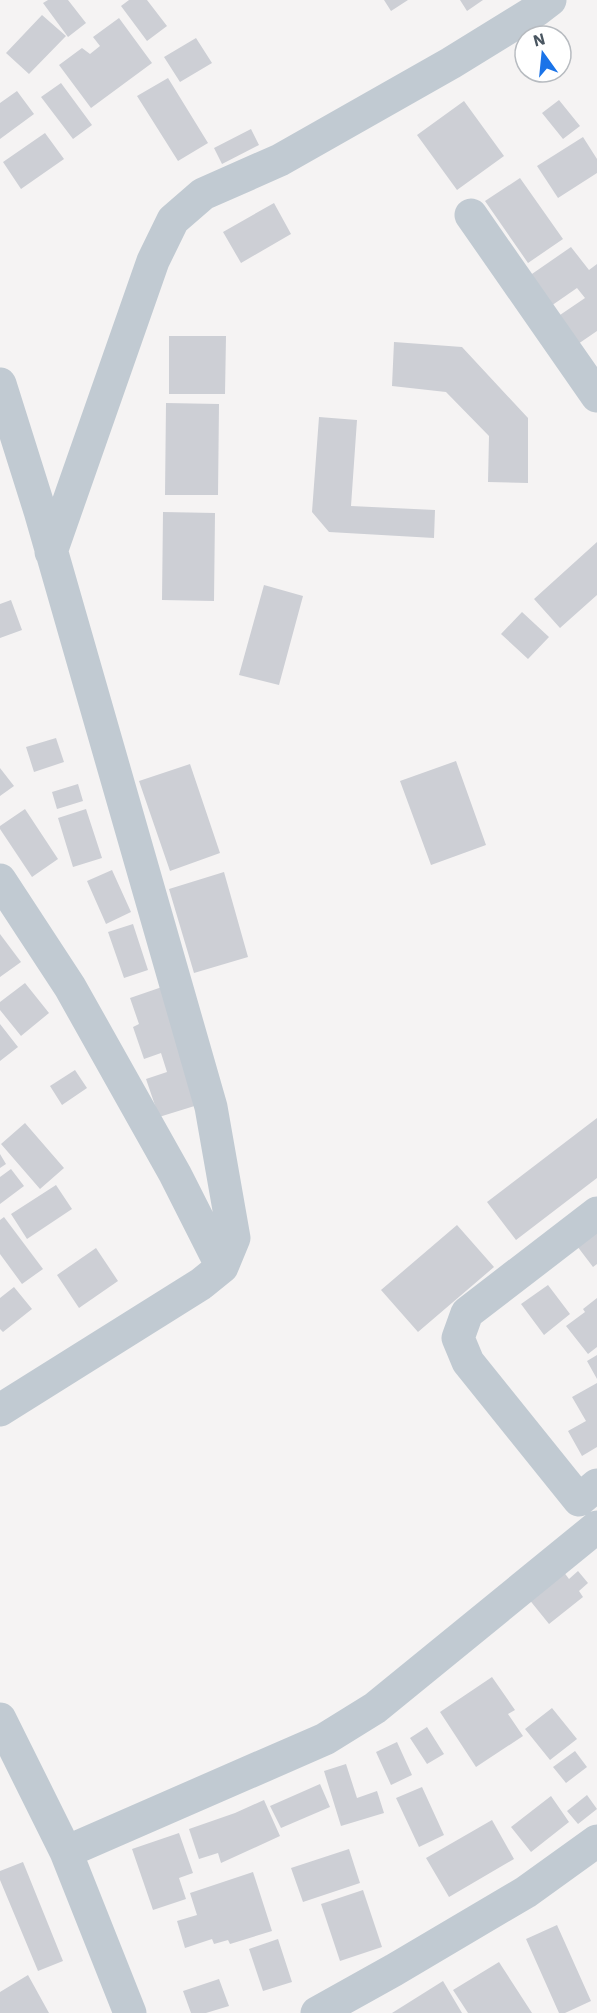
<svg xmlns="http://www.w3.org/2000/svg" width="597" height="2013" viewBox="0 0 597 2013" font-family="'IBM Plex Sans',sans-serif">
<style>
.building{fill:#cdcfd5}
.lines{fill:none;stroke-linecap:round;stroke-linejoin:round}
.minor{stroke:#c1cad2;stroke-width:33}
</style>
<rect width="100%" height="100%" fill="#f5f3f3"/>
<!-- building -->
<path class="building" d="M48,0H68L86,23L68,37L43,3Z
M129,0H147L167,26L147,41L121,6Z
M384,0H408L391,11Z
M460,0H483L467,11Z
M42,15L66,36L29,74L6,53Z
M119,18L152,63L91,108L59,65L82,48L90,54L100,46L93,37Z
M196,38L212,63L180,82L164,57Z
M168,78L208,143L178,161L137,96Z
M61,83L92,125L73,139L41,97Z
M17,91L34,114L0,139V103Z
M559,100L580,126L563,139L542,113Z
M464,101L504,156L457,190L417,135Z
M251,129L259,145L222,164L214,148Z
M45,133L64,159L21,189L3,162Z
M583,137L597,159V173L558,198L537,166Z
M520,178L563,239L528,263L485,201Z
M274,203L291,234L241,263L223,232Z
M571,247L589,270L597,264V331L578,344L560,315L585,298L577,288L551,306L529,276Z
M169,336H226L225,394H169Z
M394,342L462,347L528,418V483L488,482L489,436L446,392L392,386Z
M166,403L219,404L218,495H165Z
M319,417L357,420L351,506L435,510L434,538L329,532L312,512Z
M163,512L215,513L214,601L162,600Z
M597,542V595L560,628L534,599Z
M264,585L303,596L279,685L239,675Z
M11,600L22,630L0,638V604Z
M522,612L549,637L528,659L501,634Z
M56,738L64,762L34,772L26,747Z
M456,761L486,845L431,865L400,781Z
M190,764L220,853L170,871L139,781Z
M0,768L14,786L0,796Z
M78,784L83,801L57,809L52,792Z
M25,809L58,859L32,877L0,829V826Z
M86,809L102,858L73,867L58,818Z
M112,870L131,912L106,924L87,881Z
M224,872L248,957L194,973L169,889Z
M133,924L148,970L124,978L108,932Z
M0,934L21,962L0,977Z
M25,983L49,1013L21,1036L0,1010V1002Z
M162,987L201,1104L159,1117L146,1079L167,1072L161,1053L144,1059L133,1027L139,1024L130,998Z
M0,1024L18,1047L0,1061Z
M75,1070L87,1088L62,1105L50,1086Z
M597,1118V1178L516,1240L487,1202Z
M25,1123L64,1168L40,1189L1,1144Z
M0,1154L6,1164L0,1168Z
M11,1169L24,1186L0,1204V1177Z
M56,1185L72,1209L27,1239L11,1214Z
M4,1217L43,1269L22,1284L0,1254V1220Z
M597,1224V1264L593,1267L574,1242Z
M457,1225L494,1267L418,1332L381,1290Z
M96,1248L118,1281L79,1308L57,1275Z
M548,1285L570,1314L544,1335L521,1304Z
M14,1287L32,1309L3,1332L0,1329V1298Z
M597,1298V1347L588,1354L566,1326L585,1312L583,1309Z
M597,1355V1379L587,1361Z
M597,1383V1447L582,1456L568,1431L586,1421L572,1397Z
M563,1571L569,1579L578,1571L588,1583L579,1591L583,1597L549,1624L528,1598Z
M492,1677L515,1710L508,1714L523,1736L476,1767L440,1712Z
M552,1708L577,1739L550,1760L525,1729Z
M427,1727L444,1754L427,1764L410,1738Z
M397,1742L412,1775L391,1785L376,1752Z
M575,1751L587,1767L566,1783L553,1767Z
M346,1764L357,1798L377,1791L384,1813L341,1826L324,1771Z
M320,1784L330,1807L281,1828L270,1806Z
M422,1787L444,1835L419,1847L396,1798Z
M587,1795L597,1809L578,1824L567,1811Z
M551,1796L569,1822L531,1852L511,1827Z
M264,1800L280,1836L221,1863L218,1853L199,1859L189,1829L235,1813Z
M492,1820L514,1859L449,1897L426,1858Z
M179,1833L193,1873L179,1878L186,1899L153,1910L132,1849Z
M349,1849L360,1883L303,1902L291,1868Z
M23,1862L63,1961L38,1971L0,1880V1871Z
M253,1872L272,1931L230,1944L228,1940L214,1944L212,1939L185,1948L177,1921L197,1915L190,1893Z
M363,1890L382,1947L340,1961L321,1904Z
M557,1925L591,2001L565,2013H559L526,1939Z
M278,1939L292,1982L263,1991L249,1949Z
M499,1962L532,2013H468L453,1990Z
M28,1975L49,2013H0V1992Z
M219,1979L229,2006L206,2013H191L183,1991Z
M443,1981L462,2013H392Z"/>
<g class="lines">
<!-- minor -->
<path class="minor" d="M471,215L597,396
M0,384L40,511L211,1107L234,1238L222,1267L201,1284L0,1410
M51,552L153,261L173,220L203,194L280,160L451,63L537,10L550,0
M0,880L70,987L175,1174L222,1267
M597,1213L467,1313L458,1338L468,1362L579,1500L597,1485
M0,1719L66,1852L130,2013
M66,1852L325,1739L375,1708L597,1527
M317,2013L394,1970L526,1892L597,1841"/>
</g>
<!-- north arrow -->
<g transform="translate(543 54) rotate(345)"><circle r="28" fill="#ffffff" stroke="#b7bbc0" stroke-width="1.5"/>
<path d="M0-4.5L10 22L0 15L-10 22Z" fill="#1a73e8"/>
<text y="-9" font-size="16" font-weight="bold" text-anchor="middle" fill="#4a5661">N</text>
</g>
</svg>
